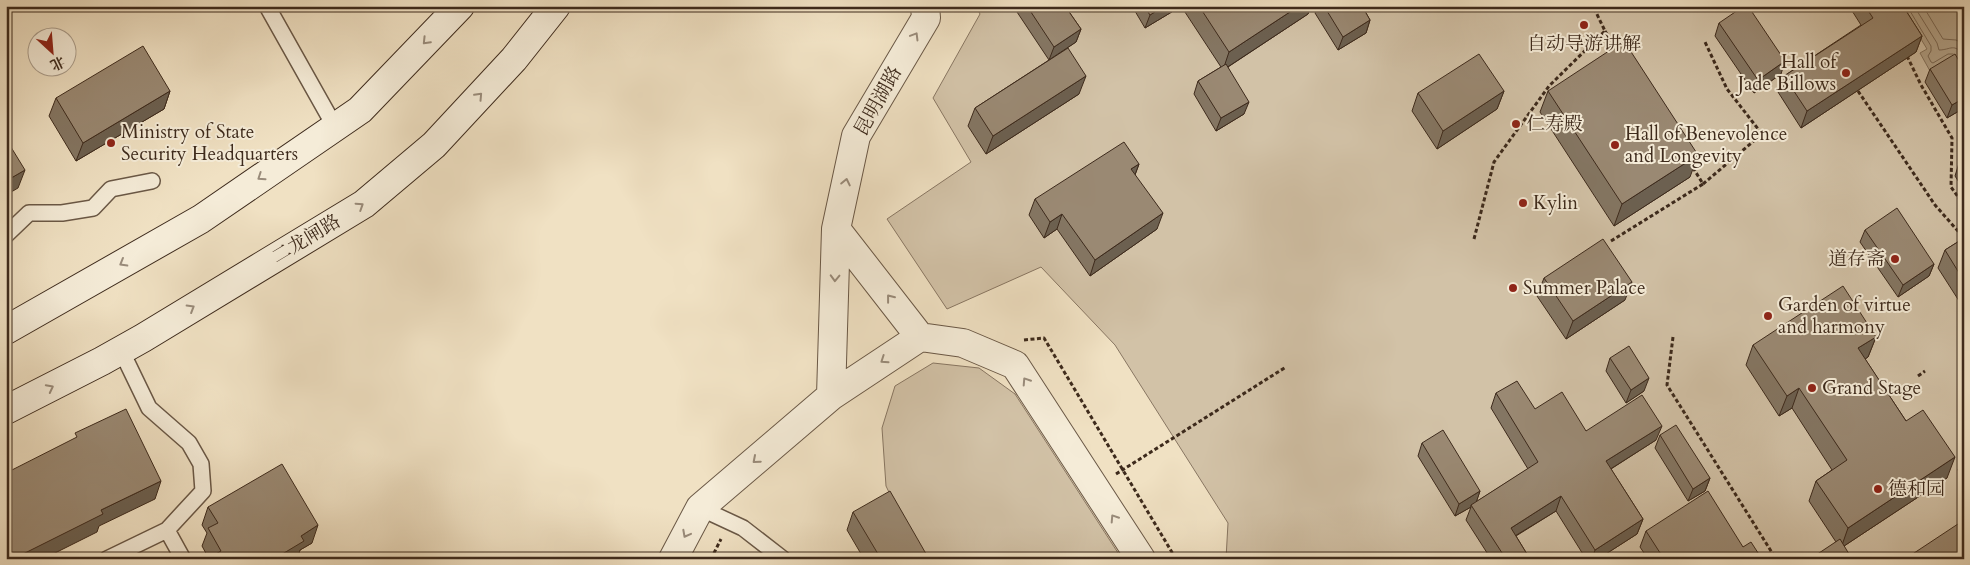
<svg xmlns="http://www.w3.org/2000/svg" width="1970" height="565" viewBox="0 0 1970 565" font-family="Cardo,'Noto Serif SC',serif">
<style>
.green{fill:#d2c2a7;stroke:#887662}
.water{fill:#b3a38a;stroke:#84735e}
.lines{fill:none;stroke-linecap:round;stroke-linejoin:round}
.shore{stroke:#786653;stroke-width:1}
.service-casing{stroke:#6a5846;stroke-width:18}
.tertiary-casing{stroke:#6a5846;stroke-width:30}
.secondary-casing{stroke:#3d2a1c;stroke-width:30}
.path{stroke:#3d2a1c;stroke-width:3;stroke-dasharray:4 2.5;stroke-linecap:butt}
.service{stroke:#f5ecd8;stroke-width:15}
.tertiary{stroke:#f5ecd8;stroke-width:28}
.secondary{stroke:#f5ecd8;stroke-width:28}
.wall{fill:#847663;stroke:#3d2a1c}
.shaded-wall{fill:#6c6050;stroke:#3d2a1c}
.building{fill:#9a8973;stroke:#3d2a1c}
.oneway{stroke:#998b7a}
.poi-dot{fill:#8f2418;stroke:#f5ecd8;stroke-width:2}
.labels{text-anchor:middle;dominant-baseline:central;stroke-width:4;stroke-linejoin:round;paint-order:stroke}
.poi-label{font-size:19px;fill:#3d2a1c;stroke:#f5ecd8;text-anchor:start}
.street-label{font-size:19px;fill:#3d2a1c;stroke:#f5ecd8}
</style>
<rect width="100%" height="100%" fill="#f0e1c3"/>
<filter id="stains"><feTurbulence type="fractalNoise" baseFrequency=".004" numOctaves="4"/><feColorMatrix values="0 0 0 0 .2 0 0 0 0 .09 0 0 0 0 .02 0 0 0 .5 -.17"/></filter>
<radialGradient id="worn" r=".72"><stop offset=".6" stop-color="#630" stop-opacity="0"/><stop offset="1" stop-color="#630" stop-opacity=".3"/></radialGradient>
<!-- green -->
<path class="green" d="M976,6H1964V559H1226L1228,523L1115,345L1041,267L947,309L887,219L971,162L933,98L980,14Z
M933,363L979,368L1015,394L1122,559H925L908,532L886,486L882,428L895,386Z"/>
<!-- water -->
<path class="water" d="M1901,6H1964V77L1930,71L1920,53L1927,49Z"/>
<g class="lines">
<!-- shore -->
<path class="shore" d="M1907,6L1931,46V51L1928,56L1931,62L1933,63L1948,54H1953
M1914,6L1937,43L1939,50C1951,50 1954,42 1964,56
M1923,6L1943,39L1956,40L1964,44"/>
<!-- service casing -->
<g class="service-casing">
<path id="service" d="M267,6L335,127
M6,235L29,213H62L93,208L111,189L152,181
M700,508L743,528L783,559
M167,530L183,559
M107,559L167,530L203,491L201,464L189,443L149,408L121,350"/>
</g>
<!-- tertiary casing -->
<g class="tertiary-casing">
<path id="tertiary" d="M836,229L920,337
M831,396L836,229L856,136L926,18L925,6
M673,559L700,508L831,396L920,337L963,343L1015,365L1141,559"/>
</g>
<!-- secondary casing -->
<g class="secondary-casing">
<path id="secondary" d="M6,330L201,219L360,110L460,6
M6,410L102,361L143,338L364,204L434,145L514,59L556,6"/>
</g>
<!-- path -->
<path class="path" d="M1605,31L1617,50
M1907,56L1921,85L1952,138L1951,187L1964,205
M1858,91L1935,205L1964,238
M1703,184L1762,134L1727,89L1705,42
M1474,239L1494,162L1549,86L1605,31L1593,6
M1611,241L1703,184L1692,166
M1673,337L1667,385L1776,559
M1024,340L1044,338L1176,559
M1918,376L1925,371
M1116,474L1286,367
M711,559L721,539"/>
<!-- service -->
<use href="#service" class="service"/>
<!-- tertiary -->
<use href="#tertiary" class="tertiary"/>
<!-- secondary -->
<use href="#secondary" class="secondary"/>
</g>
<!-- wall -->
<path class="wall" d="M1013,6H1065L1081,29L1076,42L1052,58L1079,94L986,154L968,126L975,108L1049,60Z
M1132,6H1176L1175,10L1145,28Z
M1181,6H1311L1308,14L1228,67L1244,114L1216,131L1194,94L1198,81L1221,67Z
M1318,6H1362L1370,20L1366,33L1338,50L1315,13Z
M1849,6H1903L1922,36L1916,52L1801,128L1778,92L1784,76L1861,25Z
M1719,23L1781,74L1754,93L1715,36Z
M1930,69L1964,108L1947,118L1925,82Z
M170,91L164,109L76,161L49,116L56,98Z
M1504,91L1497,109L1437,149L1412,111L1418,93Z
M1548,91L1690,177L1614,226L1540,112Z
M1964,160V190L1955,176L1959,163Z
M1139,164L1135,175L1157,229L1090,276L1057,229L1044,238L1029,215L1035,199Z
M1865,230L1934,264L1929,276L1898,297L1860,242Z
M1964,238V302L1961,304L1938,268L1945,250Z
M1544,278L1625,300L1566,339L1537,296Z
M1876,337L1868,357L1865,359L1906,421L1947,478L1844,546L1836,542L1809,501L1816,481L1832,470L1792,408L1779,416L1746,365L1753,345Z
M1610,358L1644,391L1626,403L1606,371Z
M1496,393L1586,431L1656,440L1611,469L1643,519L1637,534L1598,559H1586L1556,511L1516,536L1530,559H1491L1466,520L1471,507L1455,516L1418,456L1422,443L1480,491L1476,502L1528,469L1491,408Z
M1660,435L1710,478L1705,491L1688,501L1655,448Z
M1964,456V479L1958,470L1962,457Z
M208,507L312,543L300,550L297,559H209L202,546L207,533L202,525Z
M853,512L929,559H864L847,530Z
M1646,531L1743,547L1762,559H1648L1640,547Z"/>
<!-- shaded-wall -->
<path class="shaded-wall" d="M1164,6H1176L1175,10L1145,28L1150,15Z
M1299,6H1311L1308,14L1223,70L1229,52Z
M1370,20L1366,33L1338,50L1343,37Z
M1081,29L1076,42L1049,60L1054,47Z
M1922,36L1916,52L1801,128L1807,111Z
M1785,61L1781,74L1754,93L1758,80Z
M1086,76L1079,94L986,154L993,136Z
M170,91L164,109L76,161L83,143Z
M1504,91L1497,109L1437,149L1443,131Z
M1964,98V108L1947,118L1952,105Z
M1249,102L1244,114L1216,131L1221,118Z
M1698,155L1690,177L1614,226L1622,204Z
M1139,164L1133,180L1131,169Z
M25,170L18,188L6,195V181Z
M1163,213L1157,229L1090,276L1095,260Z
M1062,214L1057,229L1044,238L1050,222Z
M1934,264L1929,276L1898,297L1903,285Z
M1632,282L1625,300L1566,339L1573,321Z
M1964,296V302L1961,304Z
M1876,337L1868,357L1850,369L1858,348Z
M1649,378L1644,391L1626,403L1631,390Z
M1799,388L1792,408L1779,416L1787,396Z
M1662,426L1656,440L1601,475L1606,461Z
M1955,457L1947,478L1841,548L1848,528Z
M1710,478L1705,491L1688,501L1693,489Z
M161,481L155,499L99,526L97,532L43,559H13L101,510Z
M1480,491L1476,503L1471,505V507L1455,516L1459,504Z
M1561,496L1556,511L1505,542L1511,528Z
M1643,519L1637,534L1598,559H1592L1595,550Z
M318,525L312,543L300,550L297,559H274L301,536Z"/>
<!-- building -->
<path class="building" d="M1027,6H1065L1081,29L1054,47Z
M1144,6H1164L1150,15Z
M1199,6H1299L1229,52Z
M1324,6H1362L1370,20L1343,37Z
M1744,6H1748L1785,61L1758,80L1719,23Z
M1865,6H1903L1922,36L1807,111L1784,76L1873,18Z
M1624,41L1698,155L1622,204L1548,91Z
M143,46L170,91L83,143L56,98Z
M1068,48L1086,76L993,136L975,108Z
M1479,54L1504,91L1443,131L1418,93Z
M1955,54L1964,69V98L1952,105L1930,69Z
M1226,64L1249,102L1221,118L1198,81Z
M6,139L25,170L6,181Z
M1124,142L1139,164L1131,169L1163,213L1095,260L1062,214L1050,222L1035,199Z
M1964,160V170L1959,163Z
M1897,208L1934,264L1903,285L1865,230Z
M1964,238V281L1945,250Z
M1603,239L1632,282L1573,321L1544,278Z
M1843,286L1876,337L1858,348L1906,421L1923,410L1955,457L1848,528L1816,481L1847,460L1799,388L1787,396L1753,345Z
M1629,346L1649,378L1631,390L1610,358Z
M1517,381L1535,409L1562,392L1586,431L1642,395L1662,426L1606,461L1643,519L1595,550L1561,496L1511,528L1530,559H1506L1471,505L1538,462L1496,393Z
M126,409L161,481L101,510L103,514L13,559H6V473L77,437L75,433Z
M1676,425L1710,478L1693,489L1660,435Z
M1443,430L1480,491L1459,504L1422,443Z
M282,464L318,525L301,536L304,541L274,559H216L214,555L221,551L208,528L218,523L208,507Z
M890,491L929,559H881L853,512Z
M1708,491L1743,547L1751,542L1762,559H1664L1646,531Z
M1964,520V559H1905Z
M1840,539L1852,559H1810Z
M164,554L166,559H156Z"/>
<!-- one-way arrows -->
<defs><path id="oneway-chevron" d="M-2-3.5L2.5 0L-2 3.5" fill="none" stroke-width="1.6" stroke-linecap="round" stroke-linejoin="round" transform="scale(1.25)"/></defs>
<g class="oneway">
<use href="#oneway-chevron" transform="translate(915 36) rotate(-59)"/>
<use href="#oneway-chevron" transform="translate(426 41) rotate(134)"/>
<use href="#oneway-chevron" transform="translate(479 96) rotate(-47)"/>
<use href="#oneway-chevron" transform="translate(261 177) rotate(146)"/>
<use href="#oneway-chevron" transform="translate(846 182) rotate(-78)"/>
<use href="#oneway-chevron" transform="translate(360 206) rotate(-33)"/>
<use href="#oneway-chevron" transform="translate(123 263) rotate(150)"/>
<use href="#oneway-chevron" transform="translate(835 278) rotate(92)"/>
<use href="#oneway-chevron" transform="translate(890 298) rotate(-128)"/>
<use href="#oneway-chevron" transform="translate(191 308) rotate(-31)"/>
<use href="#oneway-chevron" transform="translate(884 360) rotate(146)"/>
<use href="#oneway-chevron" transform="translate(1026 381) rotate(-123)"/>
<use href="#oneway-chevron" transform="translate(50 388) rotate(-27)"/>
<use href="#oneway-chevron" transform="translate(756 460) rotate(139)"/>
<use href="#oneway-chevron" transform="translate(1114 518) rotate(-123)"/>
<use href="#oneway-chevron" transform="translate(686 534) rotate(118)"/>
</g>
<!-- markers -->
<g class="poi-dot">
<circle cx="1584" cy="25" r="5"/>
<circle cx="1846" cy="73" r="5"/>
<circle cx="1516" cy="124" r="5"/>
<circle cx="111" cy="143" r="5"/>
<circle cx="1615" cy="145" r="5"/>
<circle cx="1523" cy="203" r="5"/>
<circle cx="1895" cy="259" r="5"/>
<circle cx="1513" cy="288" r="5"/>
<circle cx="1768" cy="316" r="5"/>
<circle cx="1812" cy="388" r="5"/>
<circle cx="1878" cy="489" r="5"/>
</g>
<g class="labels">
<!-- poi labels -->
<g class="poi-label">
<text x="1584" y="44" text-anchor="middle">自动导游讲解</text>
<text x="1836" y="62" text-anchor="end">Hall of<tspan x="1836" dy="22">Jade Billows</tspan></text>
<text x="1526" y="124">仁寿殿</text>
<text x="121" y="132">Ministry of State<tspan x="121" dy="22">Security Headquarters</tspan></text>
<text x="1625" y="134">Hall of Benevolence<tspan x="1625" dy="22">and Longevity</tspan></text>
<text x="1533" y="203">Kylin</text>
<text x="1885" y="259" text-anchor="end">道存斋</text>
<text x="1523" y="288">Summer Palace</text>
<text x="1778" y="305">Garden of virtue<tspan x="1778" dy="22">and harmony</tspan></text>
<text x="1822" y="388">Grand Stage</text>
<text x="1888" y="489">德和园</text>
</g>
<!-- street labels -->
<g class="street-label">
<text transform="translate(878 101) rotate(-61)">昆明湖路</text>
<text transform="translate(306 239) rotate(-31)">二龙闸路</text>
</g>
</g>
<!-- margin -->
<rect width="1970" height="565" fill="none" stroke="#f0e1c3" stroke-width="25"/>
<rect x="8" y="8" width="1955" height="550" fill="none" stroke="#3d2a1c" stroke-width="2.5"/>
<rect x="12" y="12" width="1945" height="540" fill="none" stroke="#3d2a1c"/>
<!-- north arrow -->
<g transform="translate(52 52) rotate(154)"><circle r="24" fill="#f5ecd8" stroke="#ab9e8d"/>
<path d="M0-4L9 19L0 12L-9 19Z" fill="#8f2418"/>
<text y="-8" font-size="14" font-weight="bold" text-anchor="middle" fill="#3d2a1c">北</text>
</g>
<rect width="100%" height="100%" filter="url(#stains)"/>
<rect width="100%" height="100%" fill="url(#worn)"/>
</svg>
